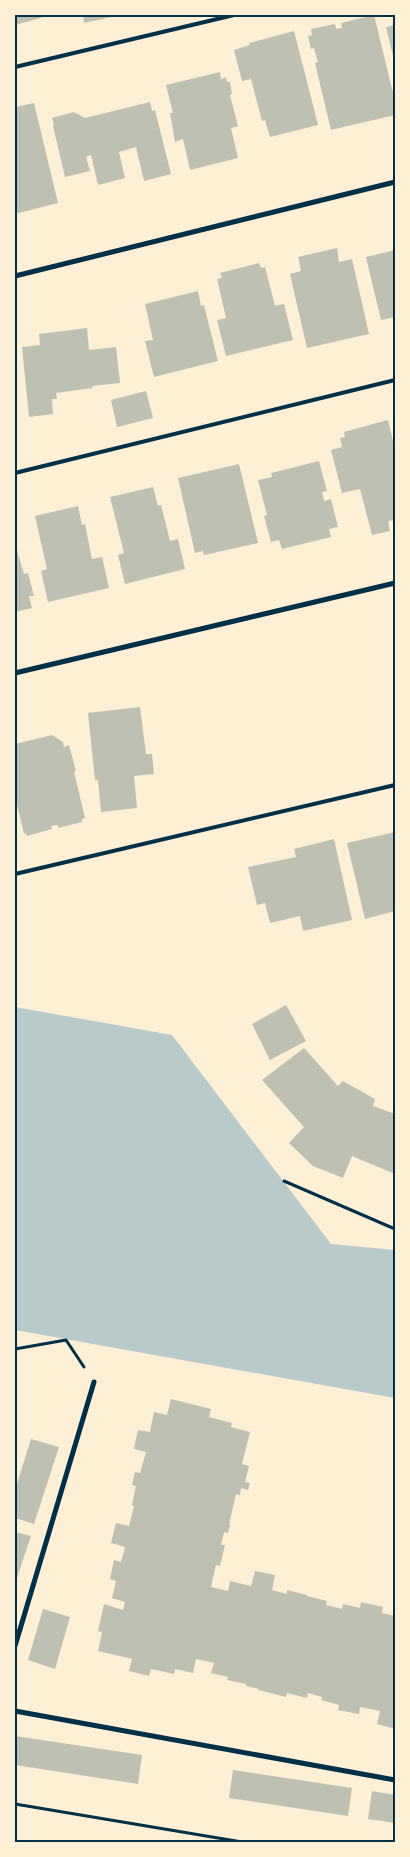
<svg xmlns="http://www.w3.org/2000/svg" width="410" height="1857" viewBox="0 0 410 1857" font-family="'Space Grotesk',sans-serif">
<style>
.green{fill:#b9caca}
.building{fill:#bec0b2}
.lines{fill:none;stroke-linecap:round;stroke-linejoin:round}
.path{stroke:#003049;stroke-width:3}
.service{stroke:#003049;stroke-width:4}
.minor{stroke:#003049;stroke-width:5}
.neatline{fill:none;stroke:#003049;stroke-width:2}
</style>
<rect width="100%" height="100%" fill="#fdf0d5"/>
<!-- green -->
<path class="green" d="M15,1007L172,1035L331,1244L395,1250V1398L15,1330Z"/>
<!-- building -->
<path class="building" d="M15,15H43L44,17L15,25Z
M83,15H116V16L84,23Z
M374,15L395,101V115L331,130L315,63L318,62L314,48L311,49L308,36L312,35L311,29L335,24L336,29L342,28L341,23Z
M395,25V60H394L386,27Z
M294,31L318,125L270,137L265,120L262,121L251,79L242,81L234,50L250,45L249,43Z
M220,72L221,79L226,77L227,82H230L232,94L230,95L231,99L238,126L231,128L238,158L190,170L183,139L175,142L170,113H173L166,85Z
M150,102L152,111L155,110L171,174L144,181L136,147L119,152L125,178L98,185L91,155L86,157L90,171L65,177L53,126L54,125L52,118L74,112L85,118Z
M34,103L58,203L15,214V107Z
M337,248L339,262L352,259L369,334L307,348L290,274L301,271L298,257Z
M395,250V317L381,320L366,257Z
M259,263L261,268L265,267L275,306L284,304L293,340L226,356L217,320L226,318L217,279L222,278L220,273Z
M198,291L201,306L204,305L218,361L154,377L145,341L153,340L145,304Z
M87,328L89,350L116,347L120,383L92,386L93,388L56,393L57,399H52L53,414L29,417L22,347L40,345L39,334Z
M146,391L153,418L117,427L111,400Z
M388,420L395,450V520L388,521L390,531L372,535L360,489L342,493L331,450L342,447L340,438L345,437L344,432Z
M319,461L327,491L322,492L324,501L331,499L338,527L329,529L331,537L282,549L279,540L271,542L264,516L267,515L258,480L272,477L271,473Z
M239,464L258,543L204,555L203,551L195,553L178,478Z
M153,487L158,506L161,505L170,541L178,539L185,569L125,584L118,555L124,553L110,497Z
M78,506L82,525L85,524L92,559L102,557L109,588L48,602L41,571L47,569L35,516Z
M16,547L24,574L28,573L34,596H29L32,608L15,612Z
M140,707L146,754H152L154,774L134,776L137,808L101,812L98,780H95L88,713Z
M52,735L63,742L64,747L69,745L76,771L74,772L85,818L82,819V822L58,828V825L51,826L52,829L27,836L26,833L24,834L15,796V744Z
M395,832V911L365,919L347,843Z
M334,839L352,920L303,931L300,916L270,923L265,903L257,905L248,867L296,857L294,849Z
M286,1005L306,1041L270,1060L252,1024Z
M304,1048L338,1086L343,1081L375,1099L373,1106L395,1114V1174L352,1156L343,1178L313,1166L289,1143L304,1127L262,1080Z
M171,1399L211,1409L209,1417L232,1423L231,1427L250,1432L242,1464L249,1466L245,1482L250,1483L248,1490L241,1488L240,1495L236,1494L229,1525H230L228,1533L224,1532L221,1545H225L220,1566L216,1565L211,1587L228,1591L230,1581L251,1586L255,1571L275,1575L272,1590L287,1594V1590L307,1595V1596L327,1601L326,1605L342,1609L343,1604L360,1608L361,1602L383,1607L382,1613L395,1616V1729L377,1724L380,1711L360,1707L359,1714L338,1710L339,1705L321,1700L322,1697L308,1693L307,1698L287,1693L286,1697L258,1690L259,1689L246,1686V1684L227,1680L228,1677L211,1673L214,1663L196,1659L193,1673L175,1669L174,1674L151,1669L149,1676L129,1671L132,1659L98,1651L102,1632L98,1631L104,1604L123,1610L125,1602L112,1598L116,1581L110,1579L114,1560L121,1562L125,1547L111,1543L116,1523L129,1526L134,1506L132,1505L136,1486L132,1485L135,1472L140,1473L146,1452L134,1449L138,1430L150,1432L154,1412L167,1415Z
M31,1439L59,1447L34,1524L15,1518V1490Z
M15,1532L31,1536L15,1584Z
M43,1609L70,1617L55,1669L28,1660Z
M15,1736L142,1755L138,1784L15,1765Z
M233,1770L352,1788L348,1816L229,1798Z
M372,1791L395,1795V1823L368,1819Z"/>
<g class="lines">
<!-- path -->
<path class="path" d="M284,1181L395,1229
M15,1349L66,1340L84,1367
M15,1804L242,1842"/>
<!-- service -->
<path class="service" d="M15,67L234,15
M15,473L395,380
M15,874L395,785"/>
<!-- minor -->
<path class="minor" d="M15,276L395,182
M15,673L395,583
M15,1646L94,1382
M15,1711L395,1780"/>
</g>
<!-- border -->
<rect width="410" height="1857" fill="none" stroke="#fdf0d5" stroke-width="32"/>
<rect x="16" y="16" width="378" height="1825" class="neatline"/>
</svg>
